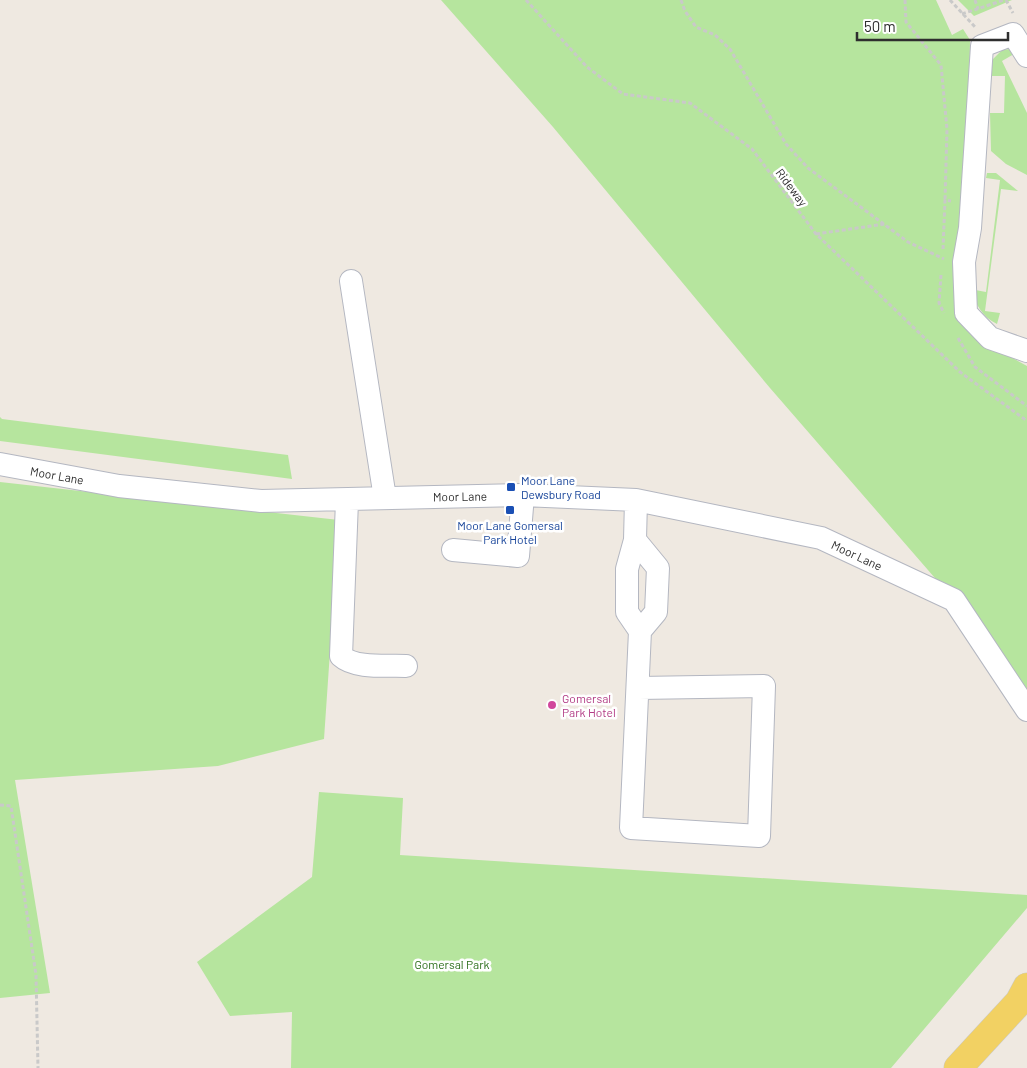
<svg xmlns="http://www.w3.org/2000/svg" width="1027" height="1068" viewBox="0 0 1027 1068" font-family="Barlow,sans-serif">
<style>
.green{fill:#b6e59e}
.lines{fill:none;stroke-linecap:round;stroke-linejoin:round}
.minor-casing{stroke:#b4b7c1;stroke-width:24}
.major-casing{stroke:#c9c9c9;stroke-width:29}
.path{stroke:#c9c9c9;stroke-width:3;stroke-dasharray:4 2.5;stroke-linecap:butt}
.minor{stroke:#fff;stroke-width:22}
.major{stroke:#f2d163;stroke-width:28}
.transit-dot{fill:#1a4fb4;stroke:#fff;stroke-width:2}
.hotel-dot{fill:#d1479c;stroke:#fff;stroke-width:2}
.labels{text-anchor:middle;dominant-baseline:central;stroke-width:5;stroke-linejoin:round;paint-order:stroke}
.street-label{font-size:12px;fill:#2e2e2e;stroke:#fff}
.transit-label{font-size:12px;fill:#164399;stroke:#fff;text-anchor:start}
.hotel-label{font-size:12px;fill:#b23c85;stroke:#fff;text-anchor:start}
.park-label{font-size:12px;fill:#2c6e1b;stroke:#fff}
</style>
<rect width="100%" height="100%" fill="#efe9e1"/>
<!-- green -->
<path class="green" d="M441,0H936L952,35L963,29L970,40L969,128L972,336L1027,366V709L954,600L770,388L553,127Z
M958,0H1012L974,16Z
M1010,49L1014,54L1002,61L1027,113V175L1006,164L991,151L990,113H1004L1005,76H990L989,63L1002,50Z
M987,173H996L1018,191L1001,189L985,311L1000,313L997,324C982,317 976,304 970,289L986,292L1000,180L986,178Z
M0,417L2,419L288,455L292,479L0,441Z
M0,482L339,520L324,739L218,766L15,780L50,993L0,998Z
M319,792L403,798L400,855L1027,895V908L891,1068H291L292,1012L230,1016L197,962L312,877Z"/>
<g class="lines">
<!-- minor casing -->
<g class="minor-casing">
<path id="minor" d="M1027,56L1013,34L982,46L970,228L964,262L966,313L990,338L1027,351
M351,281L385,498
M0,464L119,486L261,501L523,495L636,500L821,538L954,600L1027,710
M347,501L341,656C355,669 388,665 406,666
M635,540L658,568L656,612L640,631L627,612V569L635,540L636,500
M453,550L518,556L523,495
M639,688L764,686L759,836L631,828L640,631"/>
</g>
<!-- major casing -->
<g class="major-casing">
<path id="major" d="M958,1068L1019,1002L1027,987"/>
</g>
<!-- path -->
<path class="path" d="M526,0L587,67L623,94L690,103L752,149L816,234L960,372L1027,421
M681,0L685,11L696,27L715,35L730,49L786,144L808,168L908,242L944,259
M905,0L906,22L941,65L947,129L945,200
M950,0L975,27
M975,0L978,9
M1006,0L1013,13
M962,14L1004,0
M816,234L885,224
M943,249L945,200L951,201
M941,275L939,303L944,313
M958,338L975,367L1027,406
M0,805L11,806L36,975L38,1068"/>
<!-- minor -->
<use href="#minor" class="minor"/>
<!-- major -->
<use href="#major" class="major"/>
</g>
<!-- markers -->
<g class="transit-dot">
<rect x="506" y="482" width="10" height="10" rx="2.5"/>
<rect x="505" y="505" width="10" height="10" rx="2.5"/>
</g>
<circle class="hotel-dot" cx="552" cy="705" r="5"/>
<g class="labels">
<!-- street labels -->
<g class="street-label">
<text transform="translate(792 187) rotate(53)">Rideway</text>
<text transform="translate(57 475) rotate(10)">Moor Lane</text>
<text transform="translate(460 496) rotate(-1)">Moor Lane</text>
<text transform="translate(857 555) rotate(25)">Moor Lane</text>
</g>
<!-- transit labels -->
<g class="transit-label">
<text x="521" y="480">Moor Lane<tspan x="521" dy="14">Dewsbury Road</tspan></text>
<text x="510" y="525" text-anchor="middle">Moor Lane Gomersal<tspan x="510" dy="14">Park Hotel</tspan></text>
</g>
<!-- hotel labels -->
<g class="hotel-label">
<text x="562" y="698">Gomersal<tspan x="562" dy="14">Park Hotel</tspan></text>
</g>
<!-- park labels -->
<g class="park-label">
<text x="452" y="964">Gomersal Park</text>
</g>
</g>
<!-- scale -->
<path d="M857 32v8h151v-8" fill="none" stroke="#2e2e2e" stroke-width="2.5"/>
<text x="864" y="32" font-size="15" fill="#2e2e2e" stroke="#ffffff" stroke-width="4" paint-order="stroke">50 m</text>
</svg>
